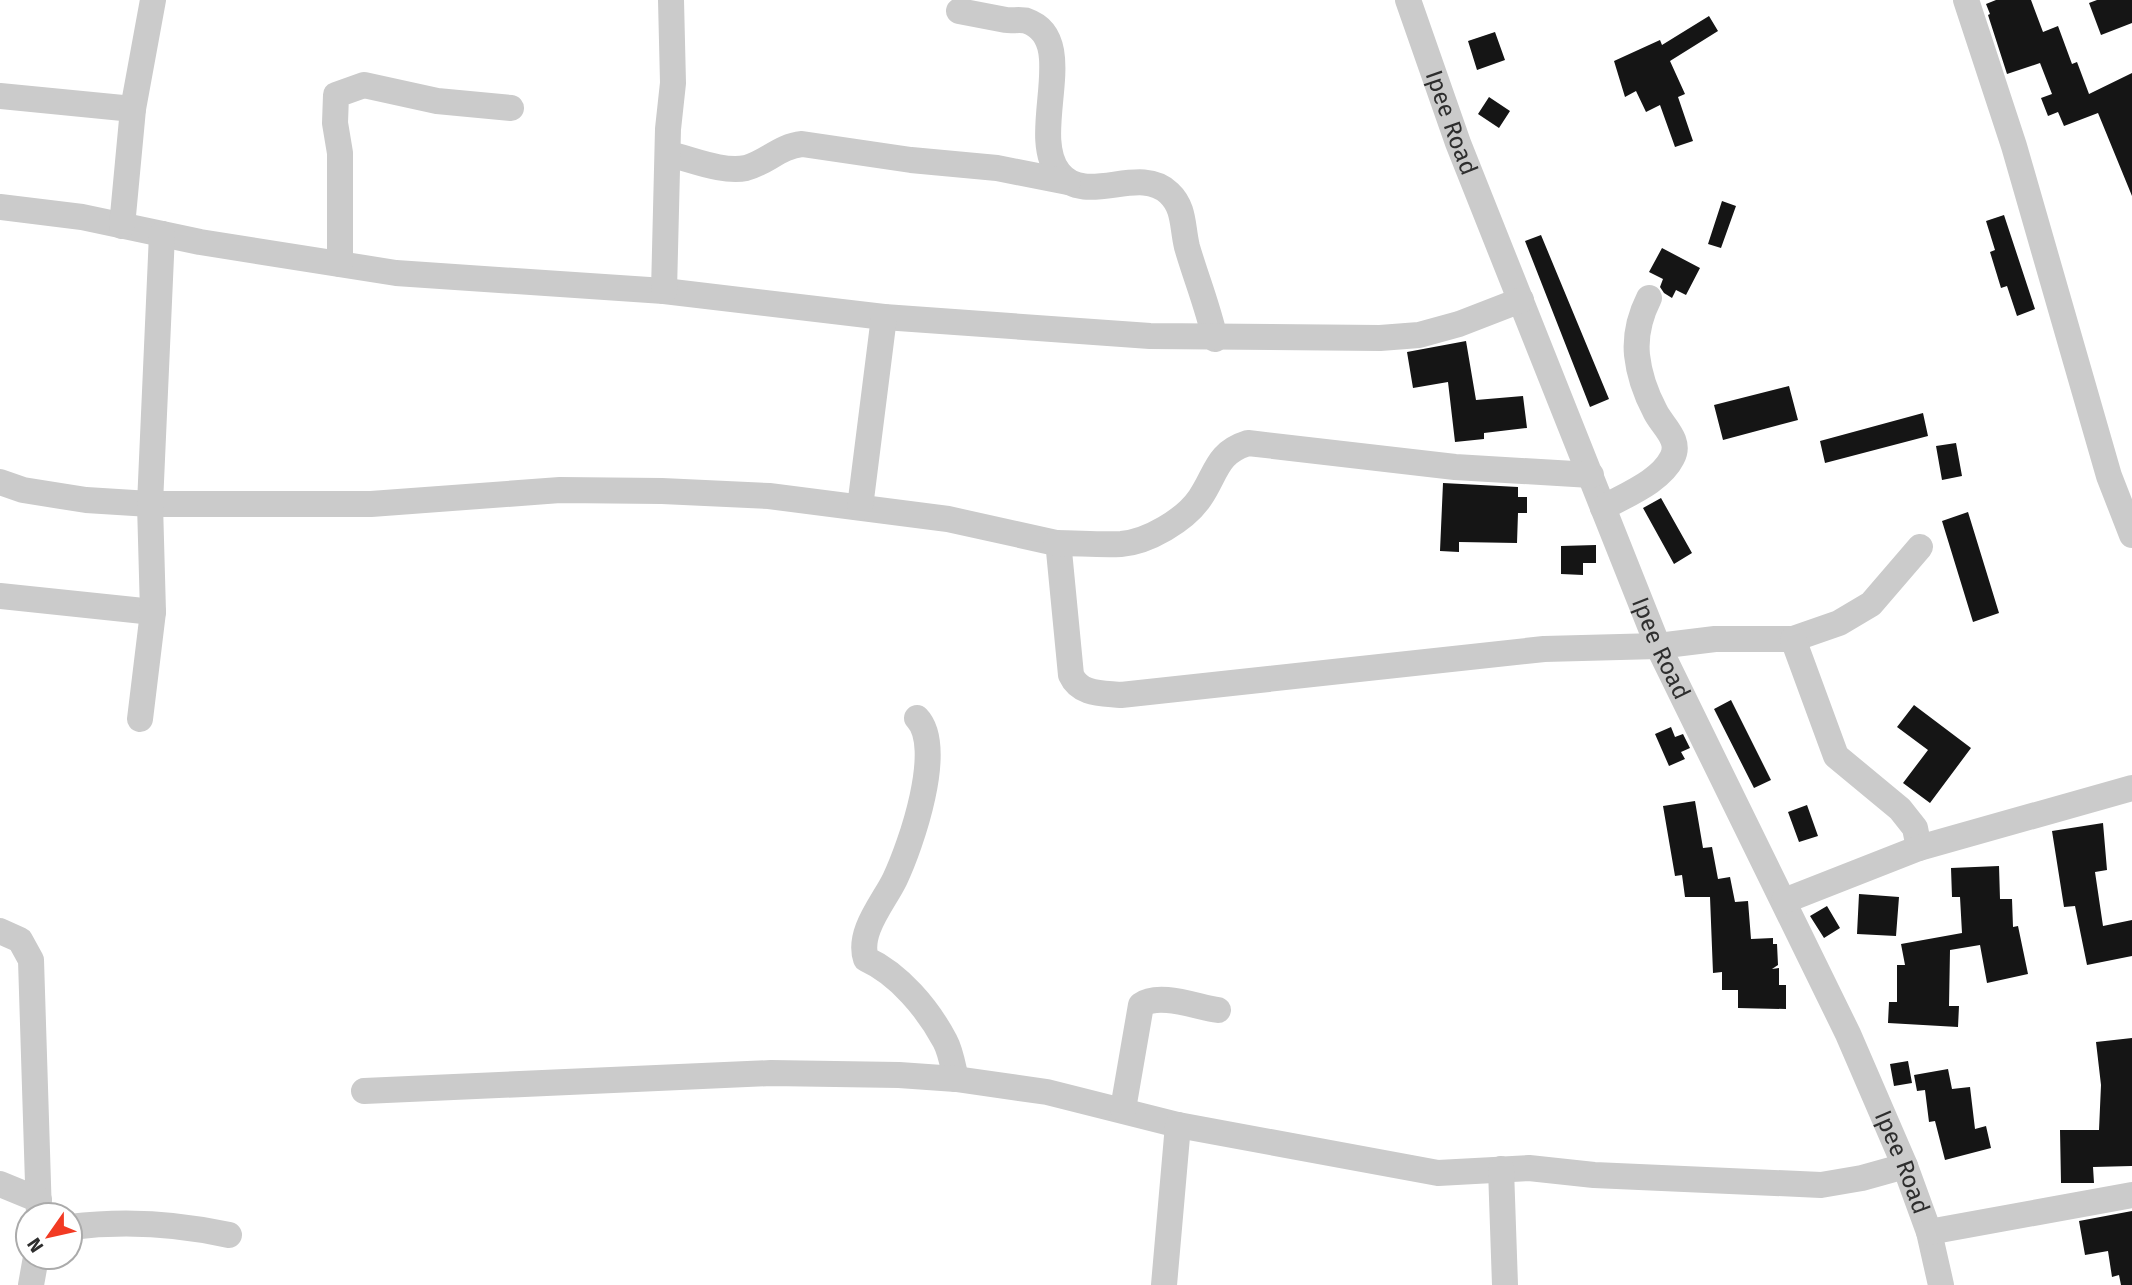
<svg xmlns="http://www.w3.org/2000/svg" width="2132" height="1285" viewBox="0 0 2132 1285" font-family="'Fira Sans',sans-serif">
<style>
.building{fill:#151515}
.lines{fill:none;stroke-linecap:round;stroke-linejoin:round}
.minor{stroke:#cbcbcb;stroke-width:26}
.labels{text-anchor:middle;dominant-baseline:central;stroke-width:7;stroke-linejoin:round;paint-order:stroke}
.street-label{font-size:24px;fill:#2e2e2e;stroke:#fff}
</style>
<rect width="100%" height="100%" fill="#fff"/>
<!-- building -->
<path class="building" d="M1996,0H2031L2043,32L2058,26L2072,64L2077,62L2089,94L2132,73V196L2098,113L2064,126L2058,112L2048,116L2041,98L2052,94L2040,63L2007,74L1988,15L1990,14L1986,4Z
M2097,0H2132V23L2101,35L2089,3Z
M1709,16L1718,31L1670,61L1685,94L1678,97L1693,141L1675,147L1660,105L1646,112L1636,91L1625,97L1614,61L1660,40L1662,45Z
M1495,32L1505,60L1477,70L1468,41Z
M1489,97L1510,111L1499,128L1478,114Z
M1722,201L1736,206L1721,248L1708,244Z
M2004,215L2035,309L2017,316L2007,286L2001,288L1990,252L1995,250L1986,221Z
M1541,235L1609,399L1590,407L1525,241Z
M1662,248L1700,268L1686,295L1676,290L1672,298L1664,293L1660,287L1663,279L1649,272Z
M1466,341L1476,400L1523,396L1527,428L1484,433V439L1455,442L1448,382L1413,388L1407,352Z
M1789,386L1798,420L1723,440L1714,405Z
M1923,413L1928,436L1825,463L1820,441Z
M1956,443L1962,476L1942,480L1936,446Z
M1443,483L1518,487V497H1527V513H1518L1517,543L1459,542V552L1440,551Z
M1661,498L1692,553L1674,564L1643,508Z
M1968,512L1999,613L1973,622L1942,521Z
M1596,545V563H1583V575L1561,574V546Z
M1731,700L1771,780L1754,788L1714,709Z
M1914,705L1971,748L1930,803L1903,783L1928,750L1897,727Z
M1671,727L1675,737L1683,734L1690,748L1681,752L1685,759L1669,766L1655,734Z
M1695,801L1703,848L1712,847L1718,879L1730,877L1735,902L1748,901L1751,939L1773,938V944H1777L1778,965L1772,969L1779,968V985H1786V1009L1738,1008V990H1722V972L1713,973L1710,897H1685L1682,875L1675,876L1663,806Z
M1807,805L1818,836L1799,842L1788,812Z
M2103,823L2107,870L2095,872L2103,926L2132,920V956L2087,965L2075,906L2064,907L2052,831Z
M1999,866L2000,899H2012L2013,927L2018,926L2028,974L1987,983L1980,945L1950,950L1949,1006H1959L1958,1027L1888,1023L1889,1002H1897V965H1905L1901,944L1962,933L1960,897H1952L1951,868Z
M1859,894L1899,897L1896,936L1857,934Z
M1827,906L1840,928L1824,938L1810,916Z
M2132,1038V1166L2093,1167L2094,1183H2061L2060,1130H2099L2101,1085L2096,1042Z
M1908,1061L1912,1083L1894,1086L1890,1064Z
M1948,1069L1952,1089L1970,1087L1975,1129L1986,1126L1991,1148L1945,1160L1935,1121L1929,1122L1925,1090L1917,1091L1914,1075Z
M2132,1211V1285H2121L2119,1275L2112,1277L2108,1251L2085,1255L2079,1221Z"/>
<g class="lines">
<!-- minor -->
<g class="minor">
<path id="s1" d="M1408,0L1458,143L1658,646L1848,1034L1905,1166L1929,1232L1941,1285"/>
<path d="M1966,0L2014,146L2109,476L2132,535"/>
<path d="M959,11C974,14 990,17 1006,20C1012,21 1021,19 1027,21C1081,40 1027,134 1059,173C1086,207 1139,164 1169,193C1185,208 1182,227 1187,247C1196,278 1208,307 1215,339"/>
<path d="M0,96L133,109"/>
<path d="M669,154C691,159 723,173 746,168C766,163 780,146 802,144L911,160L997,168L1068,182"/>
<path d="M0,207L82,217L200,242L396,273L664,291L884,317L1150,336L1380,338L1419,335L1459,324L1521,300"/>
<path d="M122,226L133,109L153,0"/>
<path d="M340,264V153L335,123L336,95L364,85L437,101L511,108"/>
<path d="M664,291L668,129L673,83L671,0"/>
<path d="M0,482L23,490L86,500L150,504H371L560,490L662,491L769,496L948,519L1056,543L1059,551L1071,675C1080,695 1102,693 1121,695L1544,649L1658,646L1715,639H1793L1839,623L1871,604L1920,547"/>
<path d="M860,507L884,317"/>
<path d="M1603,508C1625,495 1660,482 1672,458C1682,440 1662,426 1655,411C1646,394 1639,374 1637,355C1635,334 1640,316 1649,298"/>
<path d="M1056,543C1077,543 1100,545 1121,544C1148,542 1185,520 1200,498C1217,473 1216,453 1248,443L1455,467L1591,475"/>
<path d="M0,596L153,612"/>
<path d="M1793,639L1836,756L1900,809L1915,828L1919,848"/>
<path d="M917,718C945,747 911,845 895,879C884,902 857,932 866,959C899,974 928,1009 945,1041C951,1052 953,1067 956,1079"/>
<path d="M140,719L153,612L150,504L162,234"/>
<path d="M1784,901L1919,848L2132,788"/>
<path d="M0,931L20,940L31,960L39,1215"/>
<path d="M364,1091L771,1073L899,1075L956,1079L1047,1092L1178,1125L1438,1173L1529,1168L1594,1175L1821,1185L1862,1178L1905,1166"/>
<path d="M1123,1109L1141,1005C1159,992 1197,1007 1218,1010"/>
<path d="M1501,1169L1505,1285"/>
<path d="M0,1184L39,1200"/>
<path d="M70,1227C125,1220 175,1223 229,1235"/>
<path d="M1929,1232L2132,1195"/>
<path d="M31,1285L36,1257"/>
<path d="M1164,1285L1178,1125"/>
</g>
</g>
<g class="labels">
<!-- street labels -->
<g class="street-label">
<text stroke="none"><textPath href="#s1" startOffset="130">Ipee Road</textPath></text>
<text stroke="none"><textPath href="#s1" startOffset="696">Ipee Road</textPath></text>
<text stroke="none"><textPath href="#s1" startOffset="1264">Ipee Road</textPath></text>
</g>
</g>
<!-- north arrow -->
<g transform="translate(49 1236) rotate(236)"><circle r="33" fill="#ffffff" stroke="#ababab" stroke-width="2"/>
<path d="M0-5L12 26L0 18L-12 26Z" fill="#f23a23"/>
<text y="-10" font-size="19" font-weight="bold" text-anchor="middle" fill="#2e2e2e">N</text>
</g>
</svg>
